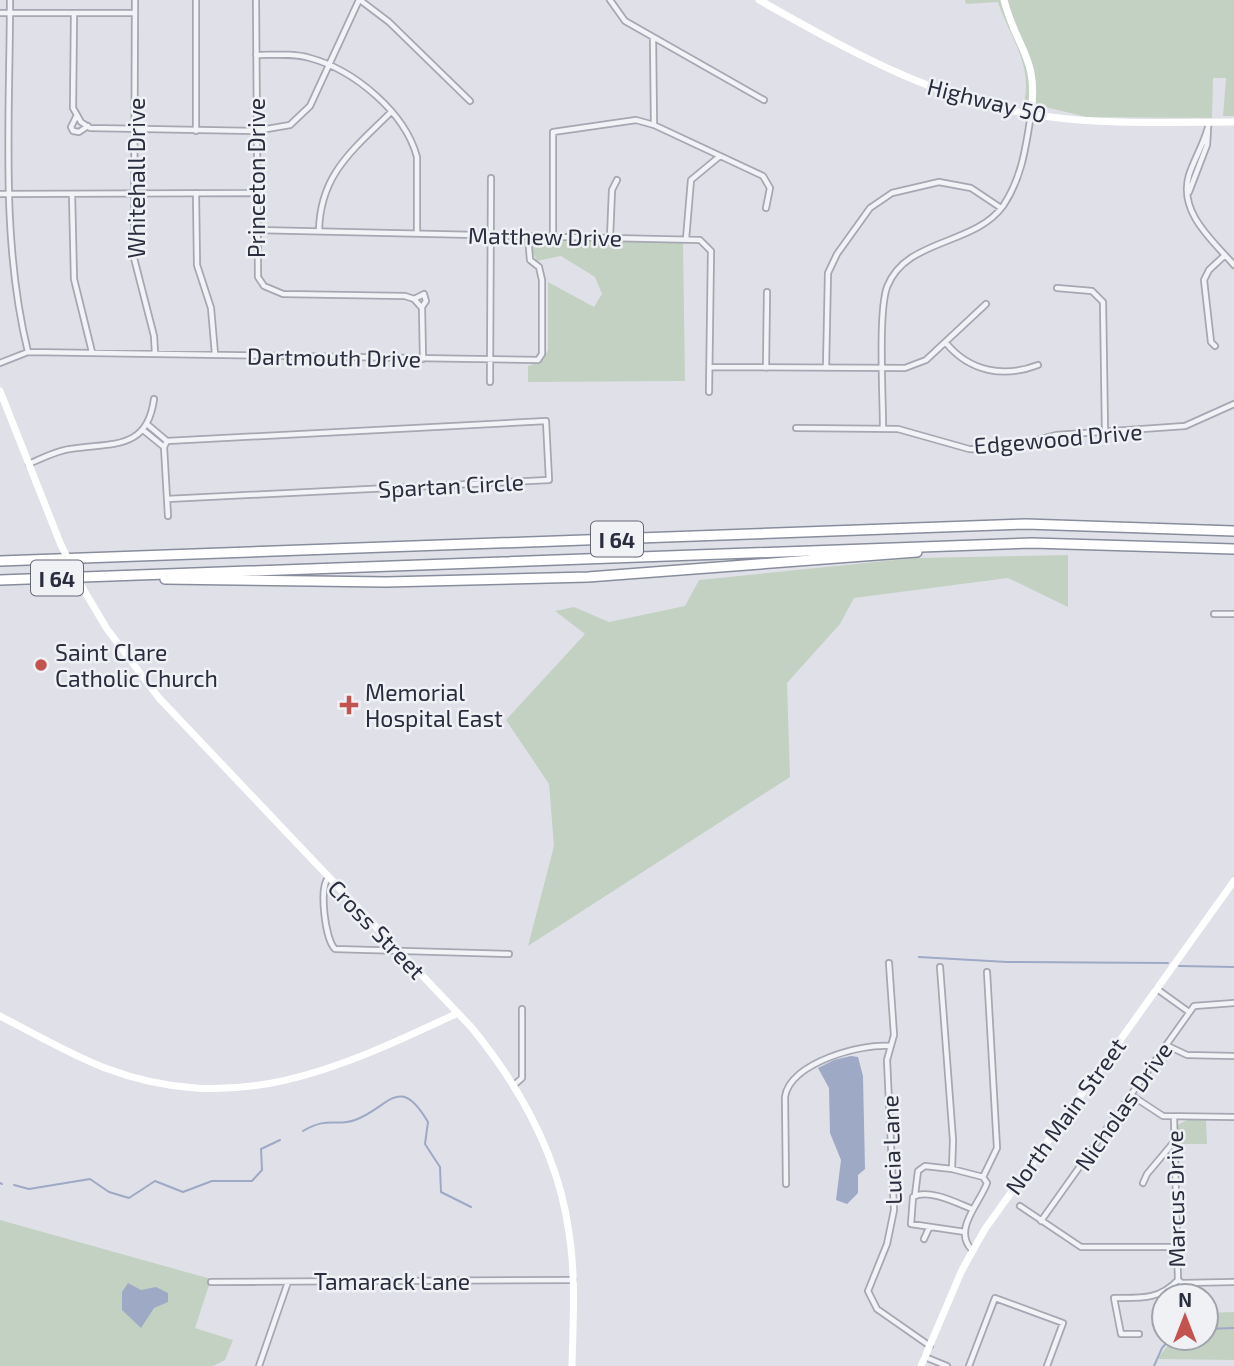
<svg xmlns="http://www.w3.org/2000/svg" width="1234" height="1366" viewBox="0 0 1234 1366" font-family="'Exo 2',sans-serif">
<style>
.green{fill:#c3d1c2}
.water{fill:#9ea9c5}
.lines{fill:none;stroke-linecap:round;stroke-linejoin:round}
.stream{stroke:#9ea9c5;stroke-width:2}
.street-casing{stroke:#a6a7b2;stroke-width:8}
.highway-casing{stroke:#888d9d;stroke-width:12}
.street{stroke:#f2f3f6;stroke-width:4.5}
.secondary{stroke:#fff;stroke-width:7}
.highway{stroke:#fff;stroke-width:9}
.secondary-bridge{stroke:#fff;stroke-width:7}
.poi-dot{fill:#c3534f;stroke:#eff1f5;stroke-width:2.5}
.labels{text-anchor:middle;dominant-baseline:central;stroke-width:5;stroke-linejoin:round;paint-order:stroke}
.shield{fill:#eff1f5;stroke:#656875;stroke-width:2}
.shield-label{font-size:21px;font-weight:bold;fill:#2a2d3e}
.street-label{font-size:23px;fill:#2a2d3e;stroke:#eff1f5}
.poi-label{font-size:23px;fill:#2a2d3e;stroke:#eff1f5;text-anchor:start}
</style>
<rect width="100%" height="100%" fill="#e0e1e8"/>
<!-- green -->
<path class="green" d="M965,0H1234V116H1223L1226,78H1213L1212,118L1087,117L1024,102C1033,64 1009,36 998,2L966,4Z
M538,239L683,243L685,381L528,382V366L542,361L548,350V282L594,307L602,294L595,277L561,256L537,261L531,249L532,243Z
M1068,555V607L1008,578L854,598L840,624L787,683L790,777L528,946L554,846L549,784L506,720L585,634L555,611L574,607L609,622L685,606L699,580L915,558Z
M1187,1120H1206L1207,1144H1177L1178,1125Z
M0,1220L211,1279L195,1328L233,1340L225,1360L213,1366H0Z
M1234,1312V1360L1157,1359L1174,1338H1206V1313Z"/>
<!-- water -->
<path class="water" d="M851,1056L858,1057L863,1076L865,1169L858,1175V1193L847,1204L836,1200L841,1160L830,1133L829,1088L818,1068L834,1060Z
M128,1283L141,1290L156,1287L168,1293V1302L154,1308L141,1328L122,1310V1292Z"/>
<g class="lines">
<!-- stream -->
<path class="stream" d="M919,957L1007,962L1168,963
M1179,966L1234,967
M303,1131C328,1116 335,1127 355,1120C390,1107 399,1073 428,1122L425,1144L440,1167L441,1192L471,1207
M0,1183L2,1184
M14,1185L29,1189L90,1179L109,1192L129,1198L155,1181L183,1192L212,1181H252L262,1170L261,1149L280,1140
M1206,1329L1234,1328
M1154,1366L1162,1348L1171,1338"/>
<!-- street casing -->
<g class="street-casing">
<path id="street" d="M10,0C10,116 0,239 28,352
M135,0L134,258L154,336L155,353
M256,0L258,277L264,286L283,294L405,296L414,299L422,308L423,359
M360,0L389,22L470,101
M610,0L625,21L764,100
M0,13H135
M74,14L73,108L81,122L90,128L255,131L290,125L310,106L359,0
M653,38L654,125
M256,55C274,55 293,53 310,58C354,70 405,112 417,157V233
M77,115L71,127L73,131L79,132L88,126
M1209,123C1206,140 1195,157 1189,175C1178,212 1212,240 1234,265
M196,131V0
M1189,192L1207,145L1208,129
M196,193L197,265L211,308L215,354
M0,194L255,193
M72,194L74,279L92,352
M256,230L700,240L711,251L709,392
M319,231C320,174 353,150 391,112
M553,236V132L636,120L654,125L763,176L770,188L766,208
M610,238L612,190L617,180
M686,239L691,180L720,156
M1057,288L1092,291L1103,302L1105,431
M414,299L424,294L426,301L422,307
M946,343C970,372 1004,378 1038,365
M1215,346L1211,342L1204,280L1209,270L1225,255
M0,363L28,352L538,360L542,354V280L539,267L530,260L528,236
M711,367L905,368L926,360L986,304
M766,368L767,292
M826,368L828,273L837,254L870,208L892,193L939,182L971,188L1001,208
M490,382L491,178
M148,425L167,441L546,421L549,480L167,499
M883,427C883,396 878,313 887,287C906,238 974,246 1003,206C1022,178 1026,146 1031,114
M796,428L898,429L969,449L989,450L1006,448L1056,435L1185,426L1234,404
M143,430L164,447
M167,441L164,447L168,516
M29,464C42,458 56,451 70,449C110,442 147,452 154,399
M1214,614H1234
M328,878C319,888 325,939 335,949L509,954
M889,963L894,1035L887,1060L894,1210L887,1244L868,1291L877,1309L930,1346
M940,967L953,1140L952,1169L983,1177
M1157,989L1189,1012
M1166,1045L1187,1055L1234,1056
M514,1085L522,1078V1009
M1131,1095L1163,1116L1234,1117
M1174,1117L1178,1280
M1143,1183L1147,1174L1173,1143
M786,1184L785,1097C789,1063 862,1043 891,1046
M915,1195L918,1171L925,1166L952,1169
M1020,1206L1081,1247H1175
M1041,1221L1194,1006L1234,1003
M965,1232L911,1224L913,1197C928,1188 957,1203 972,1209
M924,1239L929,1228
M972,1250C952,1230 980,1203 987,1183L983,1177L997,1148L987,972
M1178,1280L1182,1283L1234,1282
M211,1282L573,1280
M1139,1334H1121L1114,1298C1141,1298 1159,1300 1178,1280
M925,1357L947,1366
M259,1366L288,1282
M969,1366L995,1298L1063,1323L1047,1366"/>
</g>
<!-- highway casing -->
<g class="highway-casing">
<path id="highway" d="M0,561L1026,524L1234,531
M165,579L386,582L588,577L917,552
M0,580L1032,543L1234,549"/>
</g>
<!-- street -->
<use href="#street" class="street"/>
<!-- secondary -->
<path class="secondary" d="M759,0C850,51 938,102 1043,116C1106,125 1170,122 1234,122
M1004,0C1017,50 1039,57 1031,114
M0,391L61,545
M82,587L107,629L159,698L472,1028C520,1087 559,1157 569,1233C576,1277 573,1322 572,1366
M0,1016C35,1034 69,1054 105,1068C237,1118 340,1068 458,1013
M921,1366L962,1270L985,1229L1234,881"/>
<!-- highway -->
<use href="#highway" class="highway"/>
<!-- secondary-bridge -->
<path class="secondary-bridge" d="M61,545L82,587"/>
</g>
<!-- markers -->
<g class="poi-dot">
<circle cx="41" cy="665" r="7"/>
<path d="M345.5 694.5h7v7h7v7h-7v7h-7v-7h-7v-7h7z"/>
</g>
<g class="labels">
<!-- shield labels -->
<g class="shield">
<rect x="591" y="521.5" width="52" height="35" rx="5"/>
<rect x="31" y="560.5" width="52" height="35" rx="5"/>
</g>
<g class="shield-label">
<text x="617" y="539">I 64</text>
<text x="57" y="578">I 64</text>
</g>
<!-- street labels -->
<g class="street-label">
<text transform="translate(987 100) rotate(14)">Highway 50</text>
<text transform="translate(136 178) rotate(-90)">Whitehall Drive</text>
<text transform="translate(256 178) rotate(-90)">Princeton Drive</text>
<text transform="translate(545 236) rotate(1)">Matthew Drive</text>
<text transform="translate(334 357) rotate(1)">Dartmouth Drive</text>
<text transform="translate(1058 438) rotate(-5)">Edgewood Drive</text>
<text transform="translate(451 485) rotate(-3)">Spartan Circle</text>
<text transform="translate(377 929) rotate(46)">Cross Street</text>
<text transform="translate(1123 1106) rotate(-55)">Nicholas Drive</text>
<text transform="translate(1065 1116) rotate(-54)">North Main Street</text>
<text transform="translate(891 1150) rotate(-92)">Lucia Lane</text>
<text transform="translate(1175 1199) rotate(-91)">Marcus Drive</text>
<text x="392" y="1281">Tamarack Lane</text>
</g>
<!-- poi labels -->
<g class="poi-label">
<text x="55" y="652">Saint Clare<tspan x="55" dy="26">Catholic Church</tspan></text>
<text x="365" y="692">Memorial<tspan x="365" dy="26">Hospital East</tspan></text>
</g>
</g>
<!-- north arrow -->
<g transform="translate(1185 1317)"><circle r="33" fill="#eff1f5" stroke="#a0a3ac" stroke-width="2"/>
<path d="M0-5L12 26L0 18L-12 26Z" fill="#c3534f"/>
<text y="-10" font-size="19" font-weight="bold" text-anchor="middle" fill="#2a2d3e">N</text>
</g>
</svg>
